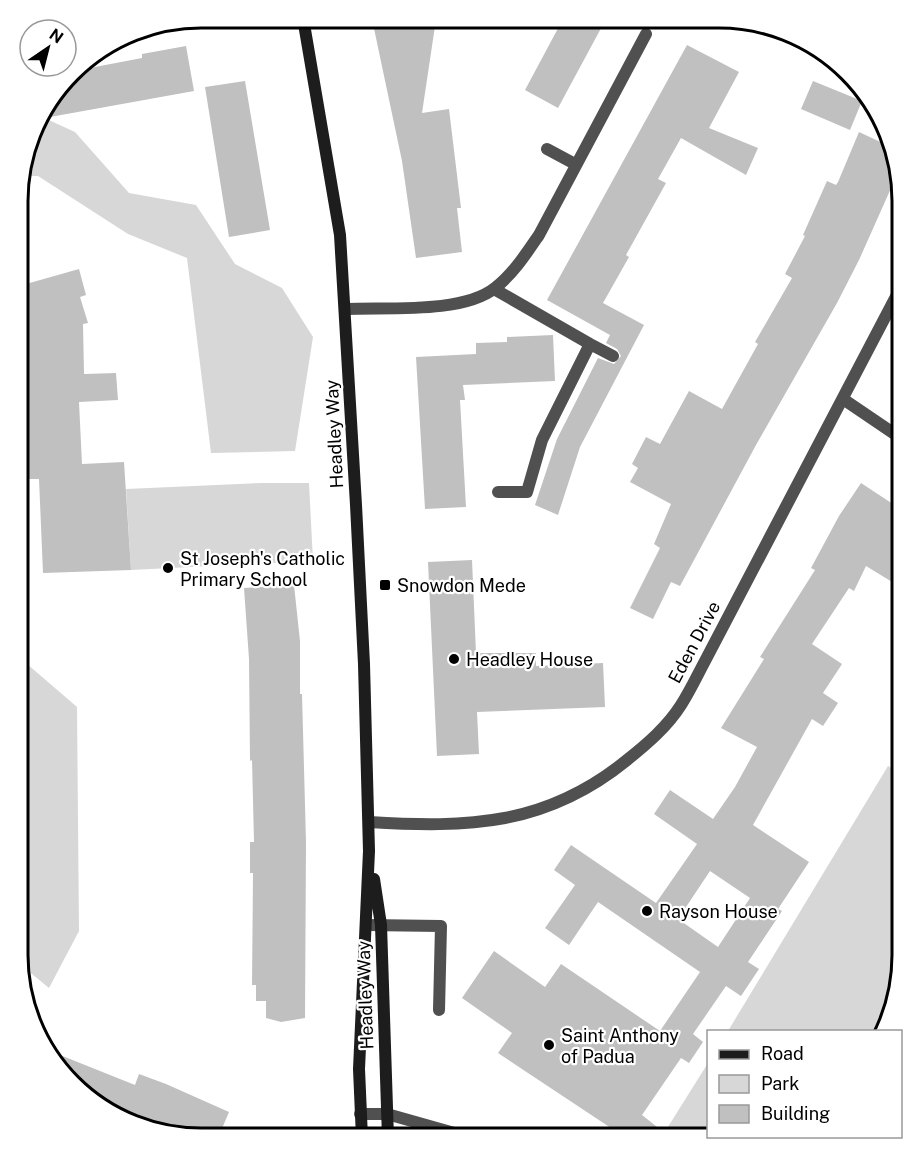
<svg xmlns="http://www.w3.org/2000/svg" width="920" height="1156" viewBox="0 0 920 1156" font-family="'Public Sans',sans-serif">
<style>
.green{fill:#d7d7d7}
.building{fill:#c0c0c0;fill-rule:evenodd}
.lines{fill:none;stroke-linecap:round;stroke-linejoin:round}
.service{stroke:#505050;stroke-width:12}
.minor{stroke:#505050;stroke-width:12}
.tertiary{stroke:#505050;stroke-width:12}
.secondary{stroke:#1d1d1d;stroke-width:12}
.poi-dot{fill:#000;stroke:#fff;stroke-width:2}
.labels{text-anchor:middle;dominant-baseline:central;stroke-width:4.5;stroke-linejoin:round;paint-order:stroke}
.street-label{font-size:18px;fill:#000;stroke:#fff}
.poi-label{font-size:18px;fill:#000;stroke:#fff;text-anchor:start}
.rim{fill:none;stroke:#000;stroke-width:3}
</style>
<rect width="100%" height="100%" fill="#fff"/>
<!-- green -->
<path class="green" d="M40,116L75,132L129,193L196,205L235,264L282,288L313,337L295,451L211,453L187,258L128,234L38,176H20Z
M262,483H309L313,561L131,570L126,489Z
M19,657L77,707L79,931L49,988L21,965L18,955Z
M888,766L902,774V967L880,1031H728Z
M708,1063V1136L734,1137L661,1138Z"/>
<!-- building -->
<path class="building" d="M372,19H419L421,29L435,26L422,113L449,109L461,208H457L462,252L416,258L402,161Z
M563,19H606L558,108L525,90Z
M687,45L739,72L709,128L758,148L746,175L681,138L658,179L666,183L626,255L629,257L603,303L644,325L580,447L558,515L535,505L557,439L598,358L614,364L621,356L617,349L606,343L610,335L547,300Z
M186,46L194,91L39,119L42,110L74,71L142,58V54Z
M245,81L270,230L229,237L205,87Z
M813,81L862,101L850,130L801,109Z
M859,132L887,145L896,177L859,260L837,303L756,445L680,586L671,582L653,619L630,608L660,548L654,544L671,504L630,482L638,468L632,464L646,437L660,444L689,391L722,409L758,344L755,342L792,278L785,274L805,236L803,235L827,181L836,185L838,182Z
M79,269L86,295L80,297L88,323L83,324L84,374L116,373L118,400L79,402L82,464L124,462L131,570L43,573L39,479H19V286Z
M553,335L555,381L463,385L465,400H460L466,507L425,509L416,357L476,354V343L507,342V337Z
M861,483L902,510V588L866,566L854,591L849,588L812,644L842,664L823,693L838,703L823,726L812,719L753,825L809,862L778,909L782,911L748,962L759,969L741,996L726,986L693,1034L703,1042L689,1063L681,1058L642,1115L671,1138H626L498,1053L512,1033L462,998L494,951L545,987L561,964L660,1031L700,972L598,902L569,945L545,928L575,885L554,870L571,845L656,903L697,844L654,814L670,790L713,819L735,787L757,747L721,728L764,659L760,657L815,570L811,568L839,516ZM710,871L750,898L718,947L678,919Z
M472,560L476,653H536V666L603,663L605,707L477,712L479,754L437,756L428,562Z
M294,585L300,641V694H302L306,842L305,1018L281,1022L266,1018V1001H256V985H252L253,873H250V842H254L252,760L250,761L249,659L244,588Z
M45,1049L135,1085L139,1074L166,1084L229,1112L218,1138H189L100,1107Z"/>
<g class="lines">
<!-- service -->
<path class="service" d="M494,289L590,344L542,440L527,492H498
M590,344L613,356
M367,925L441,926L439,1010"/>
<!-- minor -->
<path class="minor" d="M547,149L575,164
M346,309C387,307 462,314 495,288C513,274 526,254 539,235L646,34
M843,399L902,439
M369,822C468,828 546,826 627,760C647,744 667,727 681,705C690,691 697,676 705,661L902,285"/>
<!-- tertiary -->
<path class="tertiary" d="M360,1114H387L472,1138"/>
<!-- secondary -->
<path class="secondary" d="M303,18L340,235L356,505L364,664L369,851L359,1069L362,1138
M374,879L381,925L388,1138"/>
</g>
<!-- markers -->
<g class="poi-dot">
<circle cx="168" cy="568" r="6"/>
<rect x="379" y="579" width="12" height="12" rx="3"/>
<circle cx="454" cy="659" r="6"/>
<circle cx="647" cy="911" r="6"/>
<circle cx="549" cy="1045" r="6"/>
</g>
<g class="labels">
<!-- street labels -->
<g class="street-label">
<text transform="translate(334 434) rotate(-93)">Headley Way</text>
<text transform="translate(694 642) rotate(-62)">Eden Drive</text>
<text transform="translate(365 995) rotate(-92)">Headley Way</text>
</g>
<!-- poi labels -->
<g class="poi-label">
<text x="180" y="558">St Joseph's Catholic<tspan x="180" dy="21">Primary School</tspan></text>
<text x="397" y="585">Snowdon Mede</text>
<text x="466" y="659">Headley House</text>
<text x="659" y="911">Rayson House</text>
<text x="561" y="1035">Saint Anthony<tspan x="561" dy="21">of Padua</tspan></text>
</g>
</g>
<!-- crop -->
<path d="M0 0H920V1156H0ZM201 28H719A173 173 0 0 1 892 201V955A173 173 0 0 1 719 1128H201A173 173 0 0 1 28 955V201A173 173 0 0 1 201 28Z" fill="#fff" fill-rule="evenodd"/>
<path class="rim" d="M201 28H719A173 173 0 0 1 892 201V955A173 173 0 0 1 719 1128H201A173 173 0 0 1 28 955V201A173 173 0 0 1 201 28Z"/>
<!-- legend -->
<rect x="707" y="1030" width="195" height="108" fill="#ffffff" stroke="#999999" stroke-width="1.5"/>
<rect x="719" y="1050" width="30" height="9" fill="#1d1d1d" stroke="#999999" stroke-width="1.5"/>
<text x="761" y="1060" font-size="18" fill="#000000">Road</text>
<rect x="719" y="1075" width="30" height="18" fill="#d7d7d7" stroke="#999999" stroke-width="1.5"/>
<text x="761" y="1090" font-size="18" fill="#000000">Park</text>
<rect x="719" y="1105" width="30" height="18" fill="#c0c0c0" stroke="#999999" stroke-width="1.5"/>
<text x="761" y="1120" font-size="18" fill="#000000">Building</text>
<!-- north arrow -->
<g transform="translate(48 48) rotate(35)"><circle r="28" fill="#ffffff" stroke="#999999" stroke-width="1.5"/>
<path d="M0-4.5L10 22L0 15L-10 22Z" fill="#000000"/>
<text y="-9" font-size="16" font-weight="bold" text-anchor="middle" fill="#000000">N</text>
</g>
</svg>
